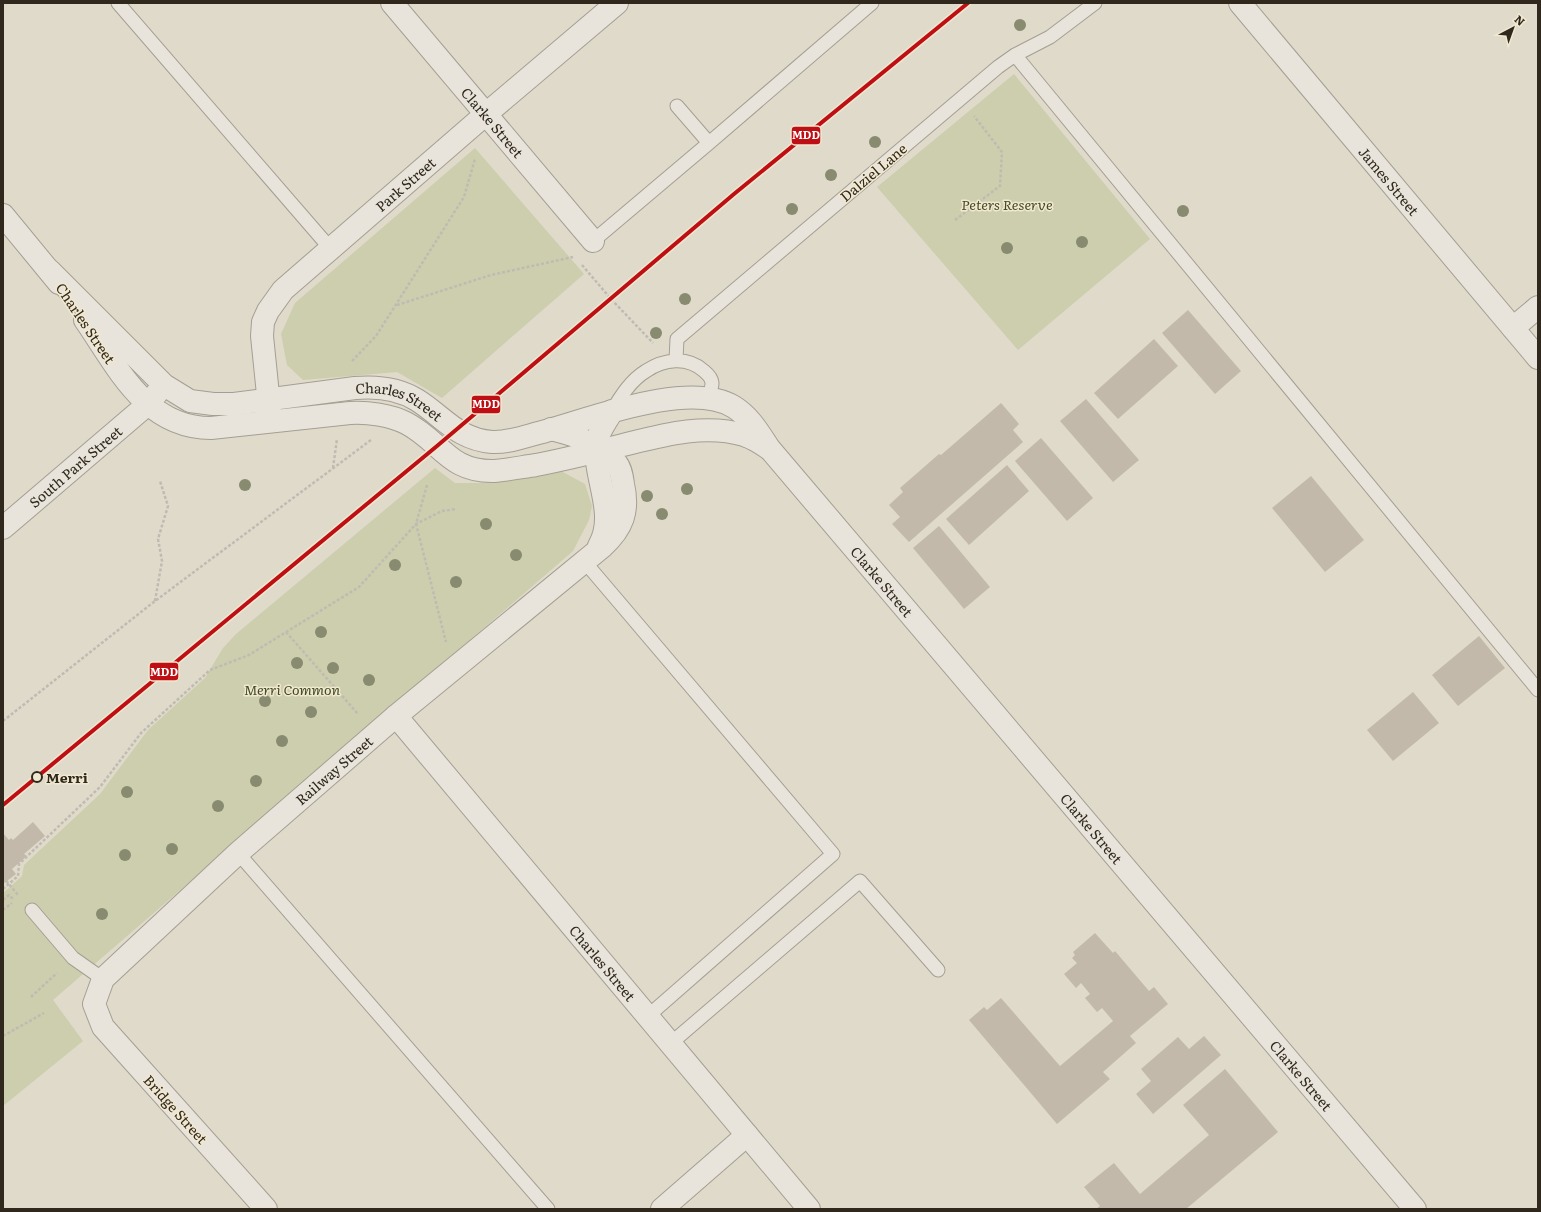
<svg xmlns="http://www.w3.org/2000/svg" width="1541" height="1212" viewBox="0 0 1541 1212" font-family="Literata,serif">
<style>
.green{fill:#cdcead}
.building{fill:#c3b9ab}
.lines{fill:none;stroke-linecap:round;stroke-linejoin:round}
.service-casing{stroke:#a49f93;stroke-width:15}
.minor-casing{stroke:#a49f93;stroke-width:24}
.path{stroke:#c0bbb2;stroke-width:2.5;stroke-dasharray:3 2;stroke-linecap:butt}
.service{stroke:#e8e4db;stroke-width:13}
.minor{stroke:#e8e4db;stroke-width:22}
.rail-1-casing{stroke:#f1e8d0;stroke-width:7}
.rail-1{stroke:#be1014;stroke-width:4}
.tree{fill:#888b70}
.stop-dot{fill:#f1e8d0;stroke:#31281d;stroke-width:2}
.labels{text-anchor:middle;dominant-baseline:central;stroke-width:3;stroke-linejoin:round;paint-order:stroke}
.street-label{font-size:14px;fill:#31281d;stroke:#f1e8d0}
.park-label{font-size:14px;font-style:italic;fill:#414b26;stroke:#f1e8d0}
.stop-label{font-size:14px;font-weight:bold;fill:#31281d;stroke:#f1e8d0;text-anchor:start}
.line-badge{stroke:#f1e8d0;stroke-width:1.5}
.badge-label{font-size:11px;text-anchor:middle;font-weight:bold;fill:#fff}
</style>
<rect width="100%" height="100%" fill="#dfdaca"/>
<!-- green -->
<path class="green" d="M1014,74L1150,239L1018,350L877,187Z
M475,148L584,274L442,398L397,372L303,380L287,365L281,334L295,303Z
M435,468L455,483H479L516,480L561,471L585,484L592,506L589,520L573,551L53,1000L83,1041L3,1106V893L22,876L24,865L100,794L148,730L205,678L223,648L236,634Z"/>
<!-- building -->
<path class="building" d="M1188,310L1241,371L1215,394L1162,333Z
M1154,339L1178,366L1118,419L1094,393Z
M1086,399L1139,460L1113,482L1060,421Z
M1001,403L1019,424L1013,430L1023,442L909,542L892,524L900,517L889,505L903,492L900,488L939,454L941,455Z
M1041,438L1093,498L1067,521L1015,461Z
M1007,465L1029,491L969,545L946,519Z
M1311,476L1364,540L1325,572L1272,508Z
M939,526L990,587L964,609L913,548Z
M1479,636L1505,668L1458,706L1432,675Z
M1413,692L1439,723L1393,761L1367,730Z
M33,822L45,836L24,854L27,856L12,869L16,874L3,884V833L9,840L11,838L13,840Z
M1095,933L1113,953L1115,951L1149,991L1154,987L1168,1004L1130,1036L1136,1043L1103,1072L1110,1079L1057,1124L969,1020L984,1007L987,1010L1001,998L1060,1066L1113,1021L1102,1008L1097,1012L1085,998L1090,994L1081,983L1076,988L1064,974L1077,963L1072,958L1075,955L1073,952Z
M1204,1036L1221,1055L1153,1114L1136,1094L1151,1081L1141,1069L1178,1037L1189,1049Z
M1225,1069L1278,1132L1186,1209H1096L1100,1206L1084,1187L1114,1163L1140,1194L1209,1135L1183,1105Z"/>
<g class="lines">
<!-- service casing -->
<g class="service-casing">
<path id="service" d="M118,3L330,248
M1015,55L1538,690
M677,106L709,143
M593,241L709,143L872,3
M676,360L677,339L690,328L998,67L1015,55L1050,37L1095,3
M612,411C621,396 631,380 646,371C664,359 687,356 704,371C715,380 713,385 708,398
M584,561L833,854L647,1017
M238,853L548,1209
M32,910L73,958L103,979
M670,1044L860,881L938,970"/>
</g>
<!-- minor casing -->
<g class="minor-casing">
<g id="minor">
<path id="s1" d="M392,3L593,241"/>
<path id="s2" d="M1240,3L1538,358"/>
<path d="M3,215L59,283"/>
<path id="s3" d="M50,271L164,385L190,401L213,404H234L355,388C377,386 398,388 417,400C444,417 457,439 492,442C510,443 529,435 546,431C593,418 690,380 734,407C750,417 759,433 769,448L1415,1209"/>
<path d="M85,320C117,366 145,428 211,428L350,413C368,412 390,415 406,423C441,441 448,472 494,471C508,470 522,467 536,465C568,459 599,451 631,443C667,434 707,424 744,435C753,438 761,443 768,448"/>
<path d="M1513,328L1538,307"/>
<path id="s4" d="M270,414L262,336L263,322L268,311L283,290L486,114L617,3"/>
<path id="s5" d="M3,528L148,404L157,393"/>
<path d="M599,546C618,513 592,477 597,441C599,430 607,421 612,411"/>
<path id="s6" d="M396,716L809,1209"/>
<path id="s7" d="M266,1209L103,1027L94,1004L103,979L238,853L396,716L602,547C623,528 629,511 623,484C622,477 621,469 617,464C611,457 602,457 596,452C594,450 593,447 590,445C579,435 564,433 551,429"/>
<path d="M662,1209L747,1135"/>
</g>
</g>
<!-- path -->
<path class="path" d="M955,220L1000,186L1002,152L974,116
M582,265L611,299L653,343
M397,305L491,275L573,257
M352,361L376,336L464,197L475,159
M333,468L337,439
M427,485L416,524L446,642
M155,601L162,561L158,539L168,506L160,481
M286,632L358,714
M3,721L155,601L371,440
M3,877L18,895
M3,889L18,876L19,864L100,787L141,733L210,670L249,655L359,587L416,524L442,511L456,509
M3,900L9,895L13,899
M3,910L12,903
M31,997L57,973
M3,1036L44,1013"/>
<!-- service -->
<use href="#service" class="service"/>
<!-- minor -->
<use href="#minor" class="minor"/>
<!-- rail-1 casing -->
<g class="rail-1-casing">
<path id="rail-1" d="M3,805L437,446L734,194L968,3"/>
</g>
<!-- rail-1 -->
<use href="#rail-1" class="rail-1"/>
</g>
<!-- trees -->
<g class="tree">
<circle cx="1020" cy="25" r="6"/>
<circle cx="875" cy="142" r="6"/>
<circle cx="831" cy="175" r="6"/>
<circle cx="792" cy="209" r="6"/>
<circle cx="1183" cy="211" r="6"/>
<circle cx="1082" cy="242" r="6"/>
<circle cx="1007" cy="248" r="6"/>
<circle cx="685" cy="299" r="6"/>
<circle cx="656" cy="333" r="6"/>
<circle cx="245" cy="485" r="6"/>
<circle cx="687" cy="489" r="6"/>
<circle cx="647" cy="496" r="6"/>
<circle cx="662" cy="514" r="6"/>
<circle cx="486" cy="524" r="6"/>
<circle cx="516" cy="555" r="6"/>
<circle cx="395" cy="565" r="6"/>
<circle cx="456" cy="582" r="6"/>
<circle cx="321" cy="632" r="6"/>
<circle cx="297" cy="663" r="6"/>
<circle cx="333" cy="668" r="6"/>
<circle cx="369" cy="680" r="6"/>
<circle cx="265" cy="701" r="6"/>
<circle cx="311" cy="712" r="6"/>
<circle cx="282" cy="741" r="6"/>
<circle cx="256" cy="781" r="6"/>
<circle cx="127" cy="792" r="6"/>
<circle cx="218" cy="806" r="6"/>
<circle cx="172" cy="849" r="6"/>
<circle cx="125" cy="855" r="6"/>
<circle cx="102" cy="914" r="6"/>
</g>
<!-- markers -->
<circle class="stop-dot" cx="37" cy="777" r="5"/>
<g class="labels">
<!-- street labels -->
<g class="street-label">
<text stroke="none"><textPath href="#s1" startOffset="156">Clarke Street</textPath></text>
<text transform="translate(873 172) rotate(-40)">Dalziel Lane</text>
<text stroke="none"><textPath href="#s2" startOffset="232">James Street</textPath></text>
<text stroke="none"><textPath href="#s4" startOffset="292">Park Street</textPath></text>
<text transform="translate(86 323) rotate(56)">Charles Street</text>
<text stroke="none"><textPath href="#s3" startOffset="405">Charles Street</textPath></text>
<text stroke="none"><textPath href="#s5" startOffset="95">South Park Street</textPath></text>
<text stroke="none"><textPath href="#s3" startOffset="988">Clarke Street</textPath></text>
<text stroke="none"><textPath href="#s7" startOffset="607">Railway Street</textPath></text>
<text stroke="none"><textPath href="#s3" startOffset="1312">Clarke Street</textPath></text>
<text stroke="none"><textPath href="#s6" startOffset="322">Charles Street</textPath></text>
<text stroke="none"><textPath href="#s3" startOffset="1636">Clarke Street</textPath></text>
<text transform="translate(176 1109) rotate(48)">Bridge Street</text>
</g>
<!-- park labels -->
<g class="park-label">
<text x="1007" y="204">Peters Reserve</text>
<text x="292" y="689">Merri Common</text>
</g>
<!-- stop labels -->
<g class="stop-label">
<text x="46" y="777">Merri</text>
</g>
</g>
<g class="line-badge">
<rect x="791" y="126" width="30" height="19" rx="4" fill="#be1014"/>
<rect x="471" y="395" width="30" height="19" rx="4" fill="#be1014"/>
<rect x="149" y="662" width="30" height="19" rx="4" fill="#be1014"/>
</g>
<g class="badge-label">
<text x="806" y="139">MDD</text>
<text x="486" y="408">MDD</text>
<text x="164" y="676">MDD</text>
</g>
<!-- border -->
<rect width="1541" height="1212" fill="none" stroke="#31281d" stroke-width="8"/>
<!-- north arrow -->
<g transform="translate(1513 28) rotate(41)" stroke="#f1e8d0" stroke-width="3" paint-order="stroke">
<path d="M0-3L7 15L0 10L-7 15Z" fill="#31281d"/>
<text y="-6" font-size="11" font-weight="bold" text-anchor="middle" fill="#31281d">N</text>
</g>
</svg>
